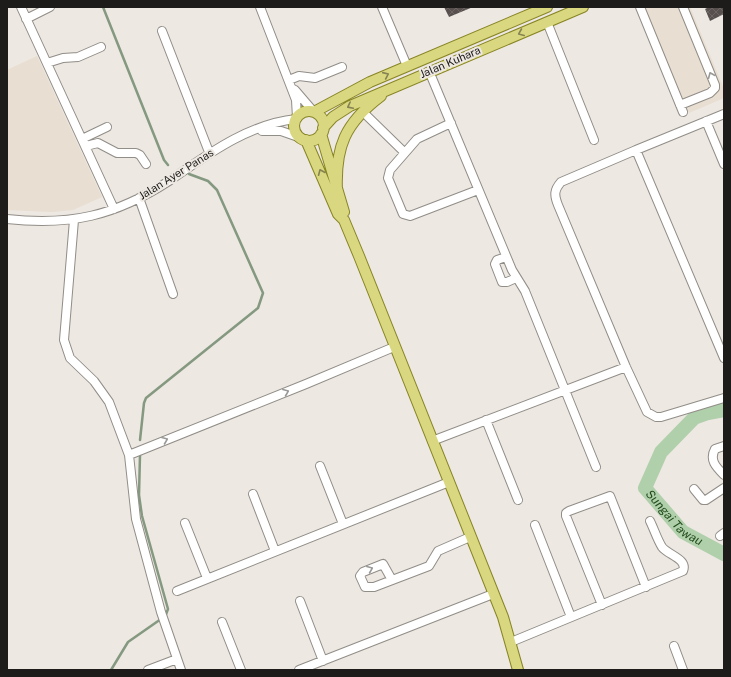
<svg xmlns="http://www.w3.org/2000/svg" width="731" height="677" viewBox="0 0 731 677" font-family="'Public Sans',sans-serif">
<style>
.built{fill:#e8ded1}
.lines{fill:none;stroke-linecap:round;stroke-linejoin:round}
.stream{stroke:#849980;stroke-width:2.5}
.river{stroke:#b0cfab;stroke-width:14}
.building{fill:url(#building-cross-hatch)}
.minor-casing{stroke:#918d87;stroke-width:10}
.major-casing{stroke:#878424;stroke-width:12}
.minor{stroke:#fff;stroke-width:8}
.major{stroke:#d9d77f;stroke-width:10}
.oneway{stroke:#858352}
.oneway2{stroke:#9a9998}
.labels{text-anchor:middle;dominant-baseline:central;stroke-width:4;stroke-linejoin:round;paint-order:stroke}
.street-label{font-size:11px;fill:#1e1c1a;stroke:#ede8e2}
.water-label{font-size:12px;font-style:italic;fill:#204a1a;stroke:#ede8e2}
</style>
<defs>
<pattern id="building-cross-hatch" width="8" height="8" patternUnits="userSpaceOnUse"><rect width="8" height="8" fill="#57504e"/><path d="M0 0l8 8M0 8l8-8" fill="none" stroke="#6b6564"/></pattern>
</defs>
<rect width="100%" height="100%" fill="#ede8e2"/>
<!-- built -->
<path class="built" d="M644,7H690L724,89V98L689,113Z
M37,56L102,197L73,210L52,212L7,210V70Z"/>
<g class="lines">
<!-- stream -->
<path class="stream" d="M103,7L164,160L168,165
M140,440L144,403L146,398L258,308L263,293L217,190L208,181L189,174
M140,455L139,495L142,516L168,609L165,617
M111,670L128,642L161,619"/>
<!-- river -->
<path class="river" id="s1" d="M724,410L708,413L694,418L661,452L645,488L683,532L724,554"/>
</g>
<!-- building -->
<path class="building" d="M444,7H473L449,17Z
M709,7H724V14L710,21L705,9Z"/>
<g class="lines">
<!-- minor casing -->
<g class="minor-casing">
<path id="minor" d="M21,7L114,209
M260,7L296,100L297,118
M382,7L407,66
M640,7L683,112
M26,19L50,7
M547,22L594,140
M162,31L209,152
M47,63L63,58L78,57L101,47
M429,71L512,270L525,291L596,467
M289,80L299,76L315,78L342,67
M295,90L313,111
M680,105L710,93L715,88V85L683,7
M363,112L404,152
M706,121L724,164
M451,123L417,139L390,170L388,178L403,214L410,216L478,190
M262,131H281L301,138
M82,139L107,127
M86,146L98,143L117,153H136L140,155L146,164
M636,150L724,114
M139,198L173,294
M7,219C70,226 115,216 169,181C207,155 248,124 296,119
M74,220L64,340L70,358L94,381L109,402L129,455L136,519L161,612L181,670
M506,257L497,260L495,264L502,282H507L516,278
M724,358L636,150L561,182C554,190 554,195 558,205L626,367L647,412L656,417H661L724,398
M486,420L518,500
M432,441L626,367
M724,446L715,449C709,460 716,467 724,475
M129,455L306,384L394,347
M320,466L343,524
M694,489L703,500H706L724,488
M253,494L275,551
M185,523L207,578
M535,525L571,617
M720,536L724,533
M392,580L383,564L363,572L360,576L365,587H374L429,566L438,551L470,537
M177,591L449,482
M300,601L323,661
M602,605L566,516V513L569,511L610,496L646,587
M222,622L241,670
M511,642L683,571C688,559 668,555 662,547C657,539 654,529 650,521
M674,646L683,670
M148,670L177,659
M299,670L493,594"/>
</g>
<!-- major casing -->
<g class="major-casing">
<path id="major" d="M294 126a15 15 0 1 1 30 0a15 15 0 1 1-30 0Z
M314,112L370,82L547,7
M323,128L333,117L350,106L583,7
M321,134L344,212
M306,140L338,214L344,220L359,256L503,617L518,670
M337,191C335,147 345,123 381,96"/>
</g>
<!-- minor -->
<use href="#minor" class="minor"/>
<!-- major -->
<use href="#major" class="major"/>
</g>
<!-- one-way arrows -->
<defs><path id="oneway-chevron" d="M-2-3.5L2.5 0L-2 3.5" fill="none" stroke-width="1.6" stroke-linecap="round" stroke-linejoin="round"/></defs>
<g class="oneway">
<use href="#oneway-chevron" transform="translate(521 33) rotate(157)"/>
<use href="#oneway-chevron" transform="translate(386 75) rotate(-24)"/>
<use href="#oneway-chevron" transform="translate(350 106) rotate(153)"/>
<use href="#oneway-chevron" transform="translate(321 172) rotate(-113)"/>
</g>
<g class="oneway2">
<use href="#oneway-chevron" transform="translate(711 75) rotate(-113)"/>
<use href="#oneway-chevron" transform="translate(286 392) rotate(-22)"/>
<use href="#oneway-chevron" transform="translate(165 440) rotate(-22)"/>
<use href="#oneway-chevron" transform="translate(370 569) rotate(-23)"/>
</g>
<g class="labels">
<!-- street labels -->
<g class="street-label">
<text transform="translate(450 62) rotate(-23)">Jalan Kuhara</text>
<text transform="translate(176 174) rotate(-32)">Jalan Ayer Panas</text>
</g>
<!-- water labels -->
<g class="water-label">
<text stroke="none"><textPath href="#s1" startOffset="160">Sungai Tawau</textPath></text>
</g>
</g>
<!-- border -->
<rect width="731" height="677" fill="none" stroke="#1e1c1a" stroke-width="16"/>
</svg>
